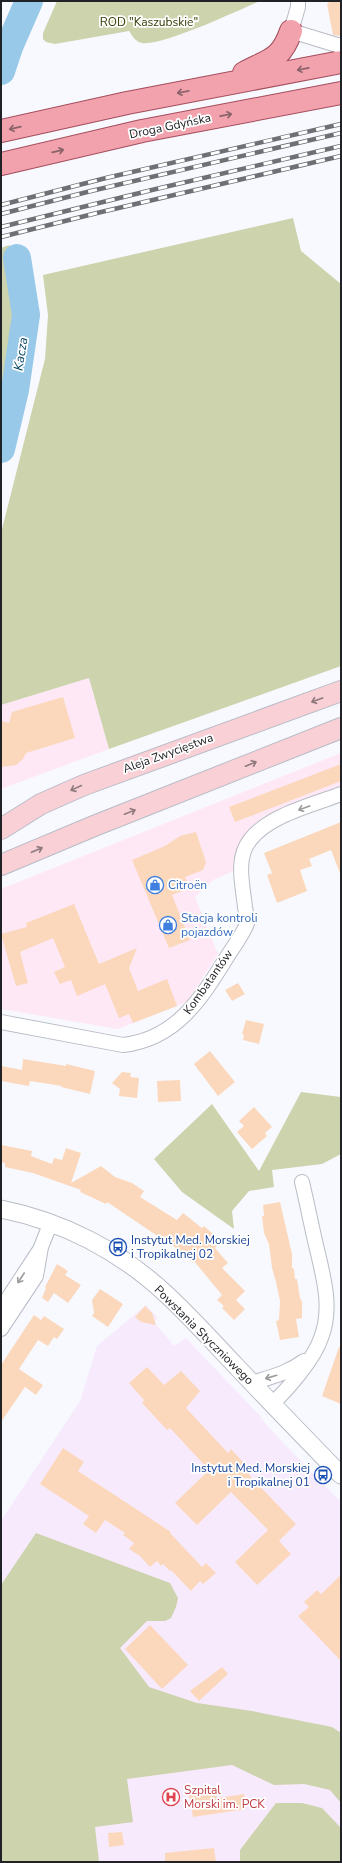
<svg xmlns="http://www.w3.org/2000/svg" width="342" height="1863" viewBox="0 0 342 1863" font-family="'Nunito Sans',sans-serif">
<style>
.commercial{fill:#fee8f5}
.medical{fill:#f8eafd}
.green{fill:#cdd3ac}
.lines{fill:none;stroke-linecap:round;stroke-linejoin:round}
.river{stroke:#99c9e9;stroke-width:28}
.building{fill:#fbd8bc}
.minor-casing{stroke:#b9bcc5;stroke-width:16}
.tertiary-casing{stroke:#b9bcc5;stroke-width:19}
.secondary-casing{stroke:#b9bcc5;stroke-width:22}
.primary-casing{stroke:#a44d5b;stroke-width:24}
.minor{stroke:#fff;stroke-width:14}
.tertiary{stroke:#fff;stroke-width:17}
.secondary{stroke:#f9d0d6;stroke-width:20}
.primary{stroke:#f2a2ad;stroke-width:22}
.rail-casing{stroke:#6f7075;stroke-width:4.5}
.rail{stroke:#fff;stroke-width:3;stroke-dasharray:9;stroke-linecap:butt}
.oneway{stroke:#8a626a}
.oneway2{stroke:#8d797e}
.oneway3{stroke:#9b9c9d}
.labels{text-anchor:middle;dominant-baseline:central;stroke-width:3.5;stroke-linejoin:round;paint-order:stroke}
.park-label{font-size:12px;fill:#363b00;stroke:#fff}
.street-label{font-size:12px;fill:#212226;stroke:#fff}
.shop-label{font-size:12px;fill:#366cbe;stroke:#fff;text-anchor:start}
.transit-label{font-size:12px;fill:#164399;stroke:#fff;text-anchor:start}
.health-label{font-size:12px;fill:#be3a42;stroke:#fff;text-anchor:start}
.water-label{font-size:13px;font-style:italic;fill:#084665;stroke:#fff}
</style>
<rect width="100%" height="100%" fill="#f7f9ff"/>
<!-- commercial -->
<path class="commercial" d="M89,678L109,749L1,789V705Z
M341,753V786L264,816L249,829L239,844L235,857L234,871L213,880L195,897L218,954L187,1002L118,1029L1,1009V889Z"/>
<!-- medical -->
<path class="medical" d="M146,1305L158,1318L154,1322L174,1346L186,1338L260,1416L268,1427L341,1502V1862H1V1521L80,1401L97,1346Z"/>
<!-- green -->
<path class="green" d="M57,1H260C237,11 163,46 142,43C135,42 132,35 129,31L55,44L46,42L43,39V33Z
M293,218L301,251L341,284V666L109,749L89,678L1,705V533L45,359L48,315L43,275Z
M9,245L24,321L1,419V248Z
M301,1092L341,1097V1154L322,1164L272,1170L274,1187L249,1191L232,1211L234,1229L182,1192L154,1159L212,1104L259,1171Z
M36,1533L170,1583L178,1598L176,1607L171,1618L165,1621H147L120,1648L149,1687L197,1703L252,1711L332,1727L341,1733V1803L330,1790L304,1784L274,1785L232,1765L127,1779L133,1822L95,1827L99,1862H1V1585Z
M276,1803H302L322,1808L341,1828V1862H240V1850Z"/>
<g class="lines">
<!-- river -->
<path class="river" d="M1,71L9,47L29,1
M1,449L15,390L26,315L17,258"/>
</g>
<!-- building -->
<path class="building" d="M328,1H341V36L333,35L327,4L329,3Z
M63,697L75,738L26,753L23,759L16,765L1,767V721L9,723L12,712Z
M341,764V781L235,822L229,807Z
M341,822V873H340L331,850L309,859L312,866L300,870L307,891L277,903L267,875L272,873L264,853Z
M196,832L206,862L203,870L185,877L190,888L172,895L190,940L169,948L132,860L165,846L180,836Z
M74,904L99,964L137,948L129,968L138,991L167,979L177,1006L133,1023L129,1014L119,1018L105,984L77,996L71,980L60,984L54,972L65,967L53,938L20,952L28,983L16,986L1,934L27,927L26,923Z
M238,983L245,994L232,1001L225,990Z
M246,1020L264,1024L259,1044L243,1040L244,1035L242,1034Z
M210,1051L235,1082L218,1096L194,1064Z
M23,1059L66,1066V1064L95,1071L90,1094L61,1087L62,1086L30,1081L29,1086L1,1081V1066L22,1070Z
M122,1072L131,1073L130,1077L139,1078L137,1098L119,1096L120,1089L112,1083Z
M180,1080L181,1101L158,1102L157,1081Z
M254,1107L272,1127L265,1133L267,1136L252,1149L237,1132L244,1126L239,1121Z
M1,1145L32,1151L31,1156L52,1164L54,1158L62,1160L66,1148L81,1153L71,1183L101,1166L115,1177L132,1183L144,1191L140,1197L177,1220L183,1213L202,1228L204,1226L221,1241L215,1248L228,1263L222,1268L245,1291L236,1300L245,1309L234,1320L222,1308L224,1306L217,1300L222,1295L194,1261L193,1263L163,1237L162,1239L107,1202L106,1204L80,1192L81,1190L33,1173L5,1167V1163L1,1162Z
M280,1202L292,1254V1268L294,1269L295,1279H297L300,1298L302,1302V1318L296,1319L299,1337L280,1340L276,1321L279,1320L280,1301L276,1282L272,1268L269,1244L264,1233L262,1216H264L263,1205Z
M57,1264L68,1271L65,1275L81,1285L68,1303L54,1293L48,1302L42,1298L46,1288L45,1287Z
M100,1289L123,1304L108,1327L92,1316L94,1313L92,1300Z
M145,1306L152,1313L156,1325L141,1322L135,1317Z
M34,1315L41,1320L44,1316L64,1329L57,1339L54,1337L48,1346L38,1340L19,1369L43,1385L36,1395L25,1387L1,1422V1365Z
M339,1347L341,1348V1404L322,1396Z
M147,1367L164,1385L181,1371L200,1391L186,1408L228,1453L231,1449L252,1472L249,1475L296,1524L279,1541L291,1554L257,1585L235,1562L268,1530L231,1492L197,1525L175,1503L209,1470L170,1428L167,1430L142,1403L144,1400L129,1383Z
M63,1448L84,1462L78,1471L171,1532L170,1533L202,1567L206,1563L216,1573L203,1584L200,1581L191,1591L171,1570L170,1571L163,1564L161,1566L157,1561L150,1567L140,1556L129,1549L134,1543L123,1535L125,1533L105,1520L96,1533L83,1524L89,1516L40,1484Z
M341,1575V1661L298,1616L309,1607L304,1602L317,1590L321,1594Z
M150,1625L188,1665L162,1689L125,1649Z
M222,1667L228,1674L199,1701L190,1691Z
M215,1787L217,1798L244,1794L246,1809L193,1817L188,1791Z
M122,1832L124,1845L109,1847L108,1833Z
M214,1848L216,1862H165V1853Z"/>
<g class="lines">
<!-- minor casing -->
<g class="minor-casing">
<path id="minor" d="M298,1V7L291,31L337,45H341
M1,1022L123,1045C176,1039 201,999 227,957C232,949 245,931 247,923C247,918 246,912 245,907C243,886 235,859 250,840C269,815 313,805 341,794
M1,1309L39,1251
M1,1329L36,1276L41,1247L51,1222
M252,1383C271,1377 288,1373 304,1361
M272,1404C288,1389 314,1359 321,1338C333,1308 323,1275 316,1245C311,1224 307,1203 302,1182"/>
</g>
<!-- tertiary casing -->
<g class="tertiary-casing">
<path id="tertiary" d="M1,1209C62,1221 120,1251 166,1294C191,1317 213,1342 236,1366C271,1403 306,1439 341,1475"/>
</g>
<!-- secondary casing -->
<g class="secondary-casing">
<path id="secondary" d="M1,829L41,804L84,785L341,691
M1,865L94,826L341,728"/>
</g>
<!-- primary casing -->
<g class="primary-casing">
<path id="primary" d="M244,73C270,59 281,60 291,31
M1,131L127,103L341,62
M1,164L142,131L341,93"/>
</g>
<!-- minor -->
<use href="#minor" class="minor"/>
<!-- tertiary -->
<use href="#tertiary" class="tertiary"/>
<!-- secondary -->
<use href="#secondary" class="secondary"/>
<!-- primary -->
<use href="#primary" class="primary"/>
<!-- rail casing -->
<g class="rail-casing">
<path id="rail" d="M1,205L106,178L341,124
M1,214L91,191L341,133
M1,227L156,189L341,146
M1,237L97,213L341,156"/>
</g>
<!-- rail -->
<use href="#rail" class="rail"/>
</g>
<!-- one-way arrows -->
<defs><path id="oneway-shaft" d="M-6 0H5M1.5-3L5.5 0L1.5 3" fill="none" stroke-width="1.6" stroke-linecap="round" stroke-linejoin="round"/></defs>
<g class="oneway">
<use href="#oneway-shaft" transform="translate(303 69) rotate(169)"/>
<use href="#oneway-shaft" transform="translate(183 92) rotate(169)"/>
<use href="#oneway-shaft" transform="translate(226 115) rotate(-11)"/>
<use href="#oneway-shaft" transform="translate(15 128) rotate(167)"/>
<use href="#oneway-shaft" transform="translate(58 151) rotate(-13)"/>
</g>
<g class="oneway2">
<use href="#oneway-shaft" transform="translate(317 700) rotate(160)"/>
<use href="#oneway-shaft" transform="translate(251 764) rotate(-22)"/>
<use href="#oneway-shaft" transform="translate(76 788) rotate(155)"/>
<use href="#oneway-shaft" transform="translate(130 812) rotate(-22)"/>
<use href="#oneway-shaft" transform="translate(37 850) rotate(-23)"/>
</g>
<g class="oneway3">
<use href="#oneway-shaft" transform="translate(304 808) rotate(160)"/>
<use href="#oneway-shaft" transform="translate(21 1278) rotate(123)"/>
<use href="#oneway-shaft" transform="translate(271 1377) rotate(164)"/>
</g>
<!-- icons -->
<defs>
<g id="shop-ring" transform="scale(0.9)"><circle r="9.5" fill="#fff" stroke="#3f7fe0" stroke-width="1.5"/><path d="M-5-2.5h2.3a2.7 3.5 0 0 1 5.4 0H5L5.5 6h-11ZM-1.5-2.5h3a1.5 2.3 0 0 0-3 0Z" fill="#3f7fe0"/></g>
<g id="bus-ring" transform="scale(0.9)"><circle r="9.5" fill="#fff" stroke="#1a4fb4" stroke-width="1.5"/><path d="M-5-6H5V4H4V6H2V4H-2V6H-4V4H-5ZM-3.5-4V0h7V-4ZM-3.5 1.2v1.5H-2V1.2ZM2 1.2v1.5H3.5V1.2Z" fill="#1a4fb4"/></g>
<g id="hospital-ring" transform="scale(0.9)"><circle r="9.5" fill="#fff" stroke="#e0444e" stroke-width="1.5"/><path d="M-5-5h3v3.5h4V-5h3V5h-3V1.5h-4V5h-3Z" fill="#e0444e"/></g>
</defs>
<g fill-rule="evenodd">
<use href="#shop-ring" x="155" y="885"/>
<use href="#shop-ring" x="168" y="925"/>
<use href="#bus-ring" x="118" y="1247"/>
<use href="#bus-ring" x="323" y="1475"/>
<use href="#hospital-ring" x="171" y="1797"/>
</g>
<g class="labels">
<!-- park labels -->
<g class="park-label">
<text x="149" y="22">ROD "Kaszubskie"</text>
</g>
<!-- street labels -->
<g class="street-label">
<text transform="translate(170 126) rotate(-12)">Droga Gdyńska</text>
<text transform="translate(168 753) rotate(-20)">Aleja Zwycięstwa</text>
<text transform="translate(208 982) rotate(-55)">Kombatantów</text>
<text transform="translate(204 1335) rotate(45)">Powstania Styczniowego</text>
</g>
<!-- shop labels -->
<g class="shop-label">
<text x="168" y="885">Citroën</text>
<text x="181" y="918">Stacja kontroli<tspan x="181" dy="14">pojazdów</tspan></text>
</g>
<!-- transit labels -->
<g class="transit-label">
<text x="131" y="1240">Instytut Med. Morskiej<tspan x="131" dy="14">i Tropikalnej 02</tspan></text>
<text x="310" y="1468" text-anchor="end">Instytut Med. Morskiej<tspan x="310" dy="14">i Tropikalnej 01</tspan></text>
</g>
<!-- health labels -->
<g class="health-label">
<text x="184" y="1790">Szpital<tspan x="184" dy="14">Morski im. PCK</tspan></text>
</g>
<!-- water labels -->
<g class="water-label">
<text transform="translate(21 354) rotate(-81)">Kacza</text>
</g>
</g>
<!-- border -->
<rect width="342" height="1863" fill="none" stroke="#212226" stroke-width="4"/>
</svg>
